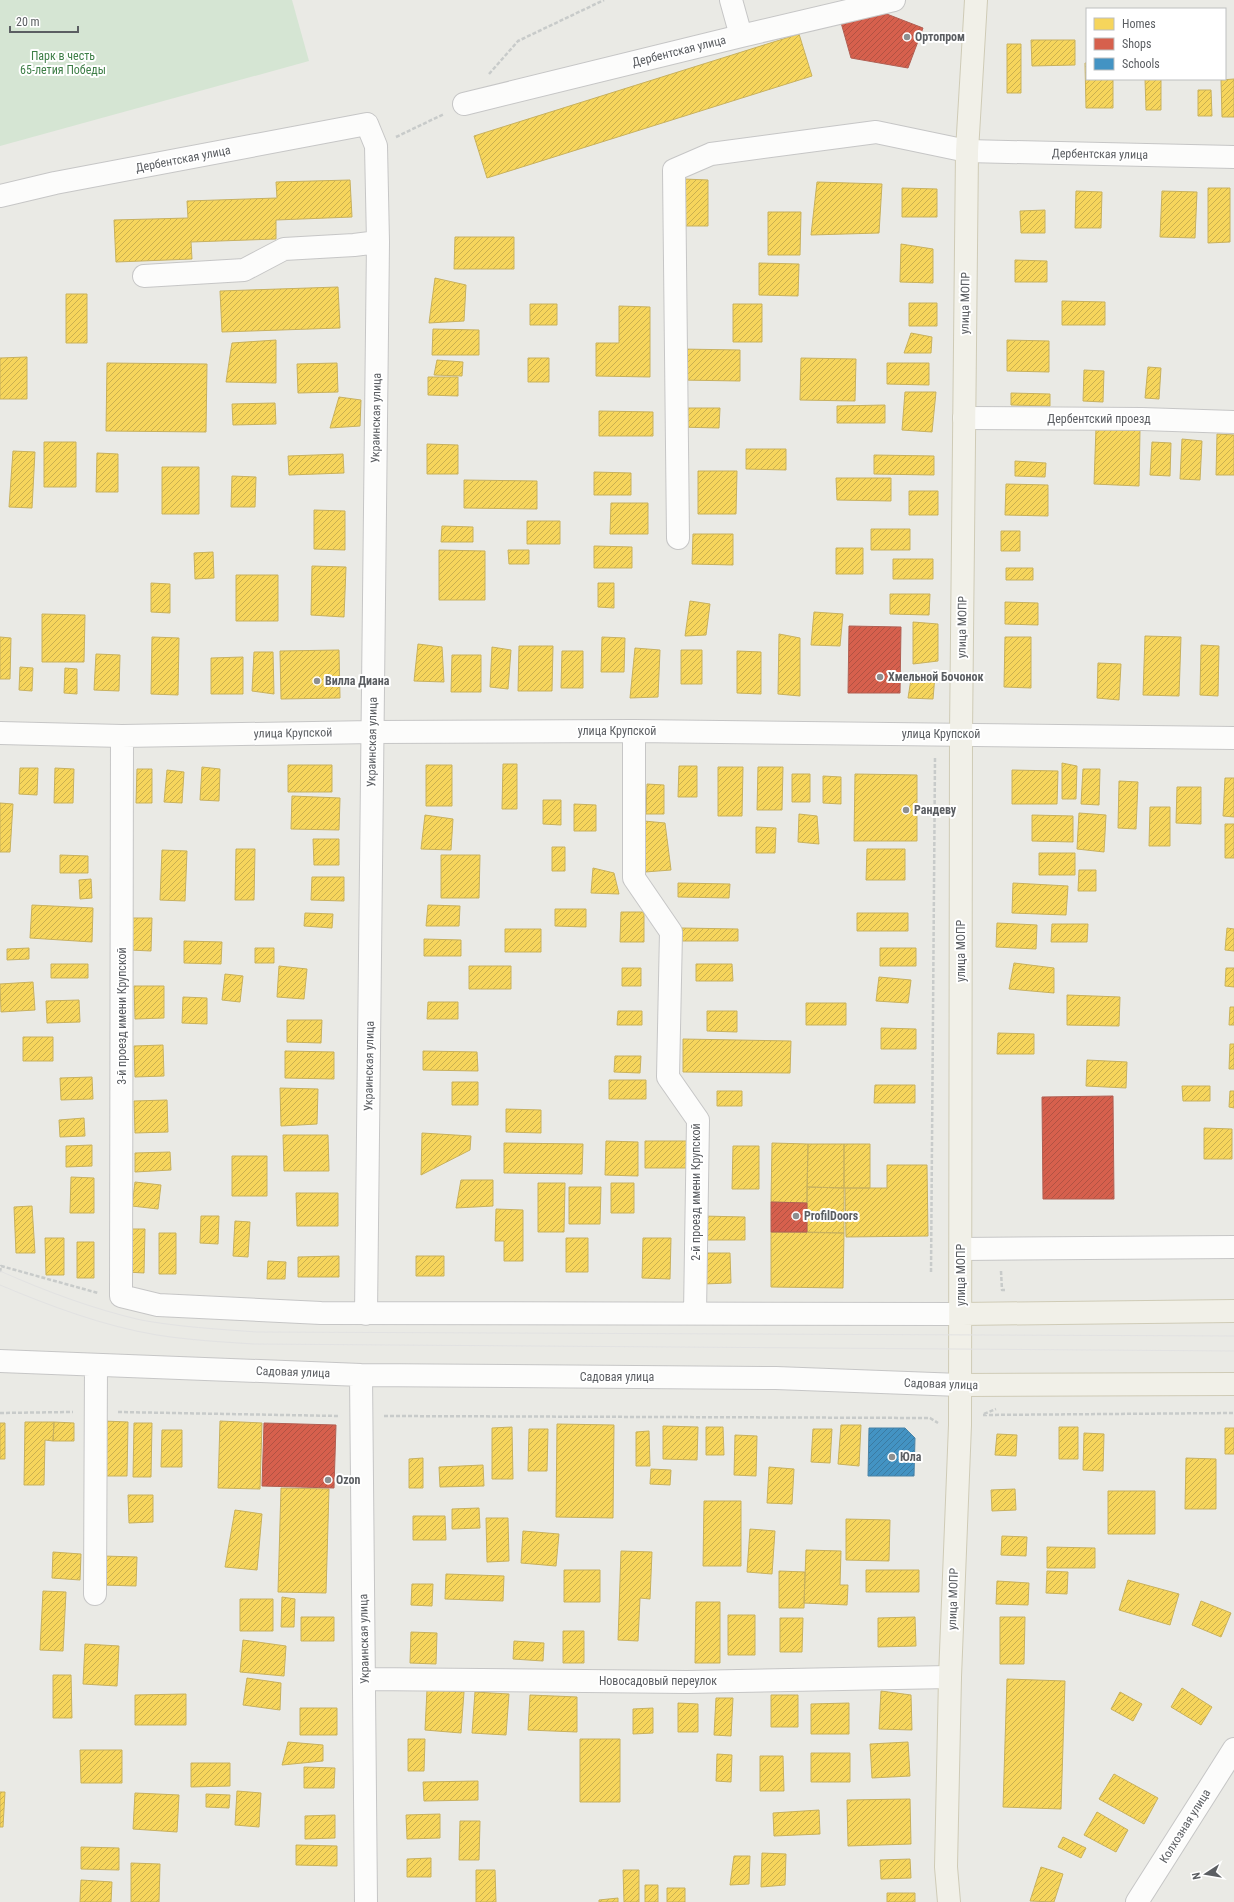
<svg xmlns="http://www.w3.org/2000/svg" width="1234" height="1902" viewBox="0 0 1234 1902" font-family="'Roboto Condensed',sans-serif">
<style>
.park{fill:#d5e5d3}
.homes{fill:url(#homes-hatch);stroke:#c8b15e}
.shops{fill:url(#shops-hatch);stroke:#b15f53}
.schools{fill:url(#schools-hatch);stroke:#4a83a6}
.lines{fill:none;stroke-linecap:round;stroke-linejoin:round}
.minor-casing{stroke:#c6c6c6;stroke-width:24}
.major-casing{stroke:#cfcbb6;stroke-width:24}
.path{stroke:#c8cbca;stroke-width:2.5;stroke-dasharray:4 2;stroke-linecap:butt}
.minor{stroke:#fcfcfb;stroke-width:22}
.major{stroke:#f1f0e8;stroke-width:22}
.tram{stroke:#e2e2e2;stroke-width:1}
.poi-dot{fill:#8d8f90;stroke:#fff;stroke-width:1.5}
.labels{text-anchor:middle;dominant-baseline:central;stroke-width:4;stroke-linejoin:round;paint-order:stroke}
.poi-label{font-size:12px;font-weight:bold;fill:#5b5e62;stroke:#fff;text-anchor:start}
.street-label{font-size:12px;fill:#5b5e62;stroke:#fff}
.park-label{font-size:12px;fill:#3e7e47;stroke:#fff}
</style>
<defs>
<pattern id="homes-hatch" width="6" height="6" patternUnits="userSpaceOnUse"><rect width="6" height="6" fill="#f6d55c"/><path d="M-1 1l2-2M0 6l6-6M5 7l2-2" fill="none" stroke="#cab04f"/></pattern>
<pattern id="shops-hatch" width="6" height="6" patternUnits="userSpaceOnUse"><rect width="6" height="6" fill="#d6604d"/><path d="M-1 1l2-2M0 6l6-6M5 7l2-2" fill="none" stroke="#b15243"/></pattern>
<pattern id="schools-hatch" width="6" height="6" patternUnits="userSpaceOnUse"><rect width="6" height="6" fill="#4393c3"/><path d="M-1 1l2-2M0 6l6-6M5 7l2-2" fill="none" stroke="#3b7ba2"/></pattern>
</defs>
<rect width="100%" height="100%" fill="#eaeae5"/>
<!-- park -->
<path class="park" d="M0,0H292L309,61L0,146Z"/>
<!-- homes -->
<path class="homes" d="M799,34L812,76L487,178L474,136Z
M1031,40H1075V65L1032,66Z
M1007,44H1021V93H1007Z
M1085,63H1087V79H1113V108H1086Z
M1145,79H1161V110H1146Z
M1234,79V117H1222L1221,80Z
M1198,90H1211L1212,116H1198Z
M684,179L708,180V226H683Z
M350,180L352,217L276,220V239L191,242L192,259L116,262L114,220L188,218L187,201L277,198L276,182Z
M817,182L882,184L879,233L811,235Z
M902,188L937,189V217H902Z
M1208,188H1230V242L1208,243Z
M1076,191L1102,192L1101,228H1075Z
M1162,191L1197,192L1195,238L1160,237Z
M1045,210V233H1021L1020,211Z
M768,212H801L800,255H768Z
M455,237H514V269H454Z
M901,244L933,249V283L900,282Z
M1015,260L1047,261V282H1015Z
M759,263L799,264L798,296L759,295Z
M435,278L466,285L464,321L429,323Z
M338,287L340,328L222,332L220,291Z
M66,294H87V343H66Z
M1062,301L1105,302V325H1062Z
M909,303H937V326H909Z
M530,304H557V325H530Z
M733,304H762V342H733Z
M619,306L650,307V377L596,376V343H619Z
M433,329L479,330V355H432Z
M911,333L932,337L931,353H904Z
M276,340V383L226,382L232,343Z
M1007,340L1049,341V372L1007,371Z
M680,349L740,350V381L680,380Z
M27,357V399H0V358Z
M528,358H549V382H528Z
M801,358L856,359L855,401L800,400Z
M437,360L463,362L462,376L434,375Z
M107,363L207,364L206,432L106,431Z
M337,363L338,392L298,393L297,364Z
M887,363H929V385L887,384Z
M1148,367L1161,368L1159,399L1145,398Z
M1084,370L1104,371L1103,402L1083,401Z
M428,377H458V396L428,395Z
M905,392H936L932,432L902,430Z
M1011,393L1050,394V406L1011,405Z
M339,397L361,400L360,426L330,428Z
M275,403L276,424L233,425L232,404Z
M885,405V423H837V406Z
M677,408H720L719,428L677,427Z
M599,411L653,412V436H599Z
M1096,428L1140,429L1139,486L1094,484Z
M1217,434L1234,435V475H1216Z
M1182,439L1202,441L1200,480L1180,479Z
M44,442H76V487H44Z
M1152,442L1171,443L1170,476L1150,475Z
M427,444L458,445V474H427Z
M746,449H786V470L746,469Z
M13,451L35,452L32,508L9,507Z
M97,453L118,454V492H96Z
M343,454L344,473L289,475L288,456Z
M874,455L934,456V475L874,474Z
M1015,461L1046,463L1045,477L1015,476Z
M162,467H199V514H162Z
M698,471H737L736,514H698Z
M594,472L631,473V495H594Z
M232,476L256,477L255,507H231Z
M836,478H891V501L837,500Z
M464,480L537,481V509L464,508Z
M1006,484L1048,485V516L1005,515Z
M909,491H938V515H909Z
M611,503H648V534H610Z
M314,510L345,511V550L314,549Z
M527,521H560V544H527Z
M442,526L473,527V542H441Z
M871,529H910V550H871Z
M1001,531H1020V551H1001Z
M693,534H733V565L692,564Z
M594,546L632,547V568H594Z
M836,548H863V574H836Z
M439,550L485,551V600H439Z
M508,550H529V564H509Z
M213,552L214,578L195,579L194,553Z
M893,559H933V579H893Z
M312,566L346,567L344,617L311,615Z
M1006,568H1033V580H1006Z
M236,575H278V621H236Z
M151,583L170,584V613L151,612Z
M598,583H614V608L598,607Z
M890,594H930L929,615L890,614Z
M690,601L710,604L706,635L685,636Z
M1005,602L1038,603V625L1005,624Z
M814,612L843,614L840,646L811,645Z
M42,614L85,615L84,662H42Z
M913,622L938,624V661L913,664Z
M779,634L800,638V696L778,694Z
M1145,636L1181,637L1179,696L1143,695Z
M0,637L11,638L10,679H0Z
M152,637L179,638L178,695L151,694Z
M602,637L625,638L624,672H601Z
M1005,637H1031V688L1004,687Z
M418,644L442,647L444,682L414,681Z
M1201,645L1219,646L1218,696L1200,695Z
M519,646H553L552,691H518Z
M492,647L511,650L508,689L490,687Z
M635,648L660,650L658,697L630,698Z
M339,650L340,698L281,699L280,651Z
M681,650H702V684H681Z
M562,651H583V688H561Z
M737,651L761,652V694L737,693Z
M254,652H273L274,694L252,691Z
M96,654L120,655L119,691L94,690Z
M452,655H481V692H451Z
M243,657V694H211V658Z
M1098,663L1121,664L1119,700L1097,698Z
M20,667L33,668L32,691L19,690Z
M65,668L77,669V694L64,693Z
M912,673L935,675L933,699L908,698Z
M1062,763L1077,766L1076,799H1062Z
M503,764H517V809H502Z
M288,765H332V792H288Z
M426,765H452V806H426Z
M679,766H697V797H678Z
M202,767L220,769L219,801L200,800Z
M718,767H743L742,816H718Z
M758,767H783L782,810H757Z
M20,768H38L37,795L19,794Z
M55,768L74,769L73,803H54Z
M137,769H152V803H136Z
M1083,769H1100L1099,805L1081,804Z
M167,770L184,772L182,803L164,802Z
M1012,770L1058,771L1057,804H1012Z
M792,774H810V802H792Z
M855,774L917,775V841H854Z
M823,776L841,777V804L823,803Z
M1225,778H1234V817L1223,816Z
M1119,781L1138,782L1136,829L1118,828Z
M647,784L664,785V814H646Z
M1177,787H1201V824L1176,823Z
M292,796L340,798L339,830L291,829Z
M543,800H561V825L543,824Z
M0,803L13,804L10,852H0Z
M574,804L596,805V831H574Z
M1150,807H1170V846H1149Z
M1079,813L1106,815L1104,852L1077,849Z
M799,814L817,816L819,844L798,842Z
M425,815L453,819L451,850L421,849Z
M1032,815L1073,816V842L1032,841Z
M644,821L665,823L671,870L645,872Z
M1225,824H1234V858H1225Z
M756,827L776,828L775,853H756Z
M313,839H339V865H314Z
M552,847H565V871H552Z
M236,849H255L254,900H235Z
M867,849H905V880H866Z
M162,850L187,851L185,901L160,900Z
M1039,853H1075V875H1039Z
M60,855L88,856V873H60Z
M441,855H480L479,898H441Z
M593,868L614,873L619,894L591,893Z
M1079,870H1096V891H1078Z
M312,877H344V901L311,900Z
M91,879L92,898L80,899L79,880Z
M678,883L730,884L729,898L678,897Z
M1013,883L1068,886L1066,915L1012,913Z
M32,905L93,908L92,942L30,938Z
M428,905L460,906L459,926H426Z
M555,909H586V927L555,926Z
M621,912H644V942H620Z
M305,913L333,914L332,928L304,926Z
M857,913H908V931H857Z
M130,918H152L151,951L130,950Z
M997,923L1037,925L1036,949L996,947Z
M1052,924H1088L1087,942H1051Z
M682,928L738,929V941H682Z
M1227,928L1234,929V951L1225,950Z
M505,929H541V952H505Z
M424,939L461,940V956H424Z
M184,941L222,942L221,964L184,963Z
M29,948V959L7,960V949Z
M255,948H274V963H255Z
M880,948H916V966H880Z
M1014,963L1054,968V993L1009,989Z
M51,964H88V978H51Z
M696,964H732L733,981H696Z
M279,966L307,969L304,999L277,997Z
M469,966H511V989H469Z
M622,968H641V986H622Z
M1226,968H1234V987L1225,986Z
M225,974L243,976L240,1002L222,1000Z
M879,977L911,980L908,1003L876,1001Z
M33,982L35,1010L1,1012L0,984Z
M134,986H164V1018L135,1019Z
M1067,995L1120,997L1119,1026L1067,1025Z
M183,997L207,998V1024L182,1023Z
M79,1000L80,1022L47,1023L46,1001Z
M428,1002H458V1019H427Z
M806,1003H846V1025H806Z
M1230,1007H1234V1025H1229Z
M618,1011H642V1025H617Z
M707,1011H737V1032L707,1031Z
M287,1020H322L321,1043L287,1042Z
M881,1028L916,1029V1049H881Z
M998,1033L1034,1034V1054H997Z
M23,1037H53V1061H23Z
M683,1039L791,1041L790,1073L683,1072Z
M1230,1044H1234V1069H1229Z
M163,1045L164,1076L135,1077L134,1046Z
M285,1051L334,1052V1079L285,1078Z
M423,1051L477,1052L478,1071L423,1070Z
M615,1056H641L640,1073L614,1072Z
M1087,1060L1127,1062L1126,1088L1086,1086Z
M92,1077L93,1099L61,1100L60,1078Z
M609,1080H646V1099H609Z
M452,1082H478V1105H452Z
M875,1085H915V1103H874Z
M1182,1086H1210V1101H1183Z
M280,1088L318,1089L317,1124L281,1126Z
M717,1091H742V1106H717Z
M1230,1091H1234V1108L1229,1107Z
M167,1100L168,1132L135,1133L134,1101Z
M506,1109L541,1110V1133L506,1132Z
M84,1118L85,1136L60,1137L59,1120Z
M1204,1128L1232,1129V1159H1204Z
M422,1133L471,1136L470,1150L421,1175Z
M283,1135H328L329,1171H284Z
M606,1141L638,1142V1176L605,1175Z
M645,1141H689V1168H645Z
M504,1143L583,1144L582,1174L504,1173Z
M772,1143L808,1144L807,1203L771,1202Z
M808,1144H844V1188L807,1187Z
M844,1144H870V1188H844Z
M92,1145V1166L66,1167V1146Z
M733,1146H759V1189H732Z
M170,1152L171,1170L135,1172V1153Z
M232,1156H267V1196H232Z
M887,1165H927L928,1236L846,1237L845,1188H887Z
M71,1177L94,1178V1213H70Z
M461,1180H493V1206L456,1208Z
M135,1182L161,1185L158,1209L132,1206Z
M538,1183H565L564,1232H538Z
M611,1183H634V1213H611Z
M569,1187H601L600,1224H569Z
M807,1187L844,1188V1233L807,1232Z
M296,1193H338V1226H297Z
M32,1206L35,1253H16L14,1207Z
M496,1209L523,1210V1261H504V1241H495Z
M201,1216H219L218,1244L200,1243Z
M702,1216L745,1217V1240H702Z
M235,1221L250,1222L248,1257L233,1256Z
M128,1229H145L144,1273L127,1272Z
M771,1232L844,1233L843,1288L771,1287Z
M159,1233H176V1274H159Z
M45,1238H64V1275H46Z
M566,1238H588V1272H566Z
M643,1238H671L670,1279L642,1278Z
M77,1242H94V1278H77Z
M702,1253H730L731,1283L703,1284Z
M339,1256V1277H298V1257Z
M416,1256H444V1276H416Z
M268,1261L286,1262L285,1279H267Z
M103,1421L128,1422L127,1476H102Z
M220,1421L262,1423L260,1489L218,1488Z
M25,1422H54L53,1441L45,1440L44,1485H24Z
M54,1422L74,1423V1441H53Z
M0,1423H5V1459H0Z
M134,1423H152L151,1477H133Z
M557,1424L614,1425L613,1518L556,1517Z
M841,1425H861L859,1466L838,1464Z
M663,1426L698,1427L697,1460L663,1459Z
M512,1427L513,1479H492V1428Z
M706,1427H723L724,1455H706Z
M1059,1427H1078V1459H1059Z
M1225,1428H1234V1454H1225Z
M529,1429H548L547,1471H528Z
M813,1429H832L830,1463L811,1462Z
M162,1430H182V1467H161Z
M649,1431L650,1466H636V1432Z
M1084,1433L1104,1434L1103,1471L1083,1470Z
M997,1434L1017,1435L1016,1456L995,1455Z
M735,1435L757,1436L756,1476L734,1475Z
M423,1458V1488H409V1459Z
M1186,1458L1216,1459V1509H1185Z
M483,1465L484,1486L440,1487L439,1467Z
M769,1467L794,1469L792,1504L767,1503Z
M651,1469L671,1470L670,1485L650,1484Z
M281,1488L329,1489L326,1593L278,1592Z
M1015,1489L1016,1510L992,1511L991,1490Z
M1108,1491H1155V1534H1108Z
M128,1495H153V1522L129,1523Z
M704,1501H741V1566H703Z
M479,1508L480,1528L452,1529V1509Z
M235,1510L262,1514L257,1570L225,1567Z
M413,1516H445L446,1540H413Z
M486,1518H508L509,1561L487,1562Z
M846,1519L890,1520L889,1561L846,1560Z
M750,1529L775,1531L772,1574L747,1572Z
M523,1531L559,1534L556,1566L521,1563Z
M1002,1536L1027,1537L1026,1556L1001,1555Z
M1047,1547L1095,1548V1568H1047Z
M806,1550L841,1551L840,1585H848L847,1605L804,1603Z
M621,1551L652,1552L650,1599L640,1598L638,1641L618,1640Z
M53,1552L81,1554L80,1580L52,1578Z
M103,1556L137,1557L136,1586L103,1585Z
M564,1570H600V1602H564Z
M866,1570H919V1592H866Z
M779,1571L805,1572L804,1608H779Z
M1047,1571L1068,1572L1067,1594L1046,1593Z
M446,1574L504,1576L503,1601L445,1599Z
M1128,1580L1179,1594L1170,1625L1119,1610Z
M997,1581L1029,1583L1028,1605L996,1604Z
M412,1584H433L432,1606L411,1605Z
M43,1591L66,1592L63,1651L40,1650Z
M282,1597L295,1599L294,1627H281Z
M240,1599H273V1631H240Z
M1201,1601L1231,1613L1221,1637L1192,1625Z
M696,1602H720V1663H695Z
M728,1615H755V1655H728Z
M301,1617H334V1641H301Z
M915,1617L916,1646L878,1647V1618Z
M1000,1617H1025L1024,1664H1000Z
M780,1618H803L802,1652H780Z
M563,1631H584V1663H563Z
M411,1632L437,1633L436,1664L410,1663Z
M243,1640L286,1646L284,1676L240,1672Z
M514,1641L544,1643L543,1661L513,1659Z
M85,1644L119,1646L117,1686L83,1684Z
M53,1675H71L72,1718H53Z
M247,1678L281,1683L280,1710L243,1705Z
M1007,1679L1065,1681L1061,1809L1003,1807Z
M1182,1688L1212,1707L1201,1725L1171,1707Z
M427,1690L464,1692L461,1733L425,1730Z
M881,1691L911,1695L912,1730L879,1729Z
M475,1692L509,1694L506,1735L472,1733Z
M1120,1692L1142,1704L1133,1721L1111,1709Z
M186,1694V1725H135V1695Z
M530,1695L577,1697V1732L528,1730Z
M771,1695H798V1727H771Z
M716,1698H733L731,1736L714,1735Z
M678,1703L698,1704V1732H678Z
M849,1703V1734H811V1704Z
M300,1708H337V1735H300Z
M653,1708V1733L633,1734V1709Z
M408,1739H425L424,1771H408Z
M580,1739H620V1802H580Z
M288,1742L323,1745V1761L282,1765Z
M908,1742L910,1776L872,1778L870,1744Z
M80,1750H122V1783H81Z
M811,1753H850V1782H811Z
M717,1754L732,1755L731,1782L716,1781Z
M760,1756H783L784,1791H760Z
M191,1763H230V1786L191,1787Z
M304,1767L335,1768L334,1788H304Z
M1114,1774L1158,1798L1144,1824L1099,1799Z
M478,1781V1800L424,1801L423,1782Z
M237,1791L261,1793L259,1827L235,1825Z
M0,1792H5L3,1827H0Z
M135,1793L179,1795L177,1832L133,1829Z
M206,1794L230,1795L229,1808L206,1807Z
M910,1799L911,1844L848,1846L847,1800Z
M819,1810L820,1834L774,1836L773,1813Z
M1097,1812L1128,1830L1116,1852L1084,1835Z
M440,1814V1838L407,1839L406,1815Z
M335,1815V1838L305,1839V1816Z
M460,1821H480L479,1860H459Z
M1063,1837L1086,1848L1081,1858L1058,1847Z
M296,1845L337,1846V1866L296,1865Z
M81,1847L119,1848V1870L81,1869Z
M762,1853L786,1854L785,1885L761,1887Z
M734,1856H750L749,1884L730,1885Z
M431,1858V1877H407V1859Z
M910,1859L911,1878L881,1879L880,1860Z
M131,1863L160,1864L159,1902H131Z
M1041,1867L1063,1874L1054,1902L1030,1901Z
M476,1870H495L496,1902H476Z
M623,1870H639V1902H624Z
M81,1880L112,1882L111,1902H80Z
M645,1885H658V1902H645Z
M667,1888H685V1902H667Z
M887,1893H915V1902H887Z
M618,1898V1902H599V1900Z"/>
<!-- shops -->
<path class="shops" d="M879,11L923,28L908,68L851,58L840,19Z
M849,626L901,627L900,693H848Z
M1113,1096L1114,1199H1043L1042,1097Z
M771,1202L807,1203V1232H771Z
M264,1423L336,1425L334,1488L262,1486Z"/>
<!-- schools -->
<path class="schools" d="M869,1428H905L915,1438L914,1476H868Z"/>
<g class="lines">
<!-- minor casing -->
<g class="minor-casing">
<path id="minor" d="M731,0L741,36
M464,104L741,36L894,0
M0,196L55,183L367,124L376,146L378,242L366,1314
M144,276L244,270L284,249L354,245L378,242
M964,418L1142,419L1234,422
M678,538L674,170L711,154L876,132L967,151L1234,157
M634,731V878L671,932L668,1077L698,1120L695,1313
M0,733L122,736L373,732L634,731L1234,738
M122,736L121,1296L158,1305L321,1313L961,1314
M961,1249L1234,1247
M0,1361L361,1375L776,1378L960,1385
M361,1375L366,1902
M95,1594L96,1365
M365,1679L687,1682L950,1677
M1137,1902L1234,1749"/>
</g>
<!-- major casing -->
<g class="major-casing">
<path id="major" d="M961,1314L1234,1311
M960,1385L1234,1384
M949,1902L946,1867L950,1677L960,1425L961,734L967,151L976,0"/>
</g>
<!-- path -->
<path class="path" d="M489,74L518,41L604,0
M396,137L444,114
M1001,1271L1002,1290H1005
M0,1272L1,1266L98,1293
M931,1272L935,757
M118,1412L339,1416
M0,1413L73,1412
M984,1414L996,1409
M983,1415L1234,1413
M384,1416L930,1418L938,1423"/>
<!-- minor -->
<use href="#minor" class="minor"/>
<!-- major -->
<use href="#major" class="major"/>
<!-- tram -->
<path class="tram" d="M0,1271C45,1291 93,1309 141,1320C179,1327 218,1329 256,1332L1234,1336
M0,1285C50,1306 103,1326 157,1335C189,1340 222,1342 254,1344L1234,1351"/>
</g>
<!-- markers -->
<g class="poi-dot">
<circle cx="907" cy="37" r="4"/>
<circle cx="880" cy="677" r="4"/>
<circle cx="317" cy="681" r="4"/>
<circle cx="906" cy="810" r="4"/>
<circle cx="796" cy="1216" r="4"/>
<circle cx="892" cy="1457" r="4"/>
<circle cx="328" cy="1480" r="4"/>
</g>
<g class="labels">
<!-- poi labels -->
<g class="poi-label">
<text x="915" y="37">Ортопром</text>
<text x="888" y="677">Хмельной Бочонок</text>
<text x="325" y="681">Вилла Диана</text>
<text x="914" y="810">Рандеву</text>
<text x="804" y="1216">ProfilDoors</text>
<text x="900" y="1457">Юла</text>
<text x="336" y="1480">Ozon</text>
</g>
<!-- street labels -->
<g class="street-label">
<text transform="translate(679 51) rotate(-14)">Дербентская улица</text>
<text transform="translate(1100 154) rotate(1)">Дербентская улица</text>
<text transform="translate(183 159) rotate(-11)">Дербентская улица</text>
<text transform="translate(965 303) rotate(-89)">улица МОПР</text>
<text transform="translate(376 418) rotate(-89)">Украинская улица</text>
<text x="1099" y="419">Дербентский проезд</text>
<text transform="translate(962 627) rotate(-89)">улица МОПР</text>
<text x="617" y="731">улица Крупской</text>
<text transform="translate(293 733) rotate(-1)">улица Крупской</text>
<text x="941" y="734">улица Крупской</text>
<text transform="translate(372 742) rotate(-89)">Украинская улица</text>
<text transform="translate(961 951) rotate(-90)">улица МОПР</text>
<text transform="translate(122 1016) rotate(-90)">3-й проезд имени Крупской</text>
<text transform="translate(369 1066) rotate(-89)">Украинская улица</text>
<text transform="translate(696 1192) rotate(-90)">2-й проезд имени Крупской</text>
<text transform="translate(961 1275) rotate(-90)">улица МОПР</text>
<text transform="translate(293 1372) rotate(2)">Садовая улица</text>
<text x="617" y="1377">Садовая улица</text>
<text transform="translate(941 1384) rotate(2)">Садовая улица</text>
<text transform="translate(953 1599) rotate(-88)">улица МОПР</text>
<text transform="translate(364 1639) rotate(-91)">Украинская улица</text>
<text x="658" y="1681">Новосадовый переулок</text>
<text transform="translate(1185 1826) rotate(-58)">Колхозная улица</text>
</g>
<!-- park labels -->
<g class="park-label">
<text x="63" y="56">Парк в честь<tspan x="63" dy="14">65-летия Победы</tspan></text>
</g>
</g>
<!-- legend -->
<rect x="1086" y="8" width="140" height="72" fill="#ffffff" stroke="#bdbfc0"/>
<rect x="1094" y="18" width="20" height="12" fill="#f6d55c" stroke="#bdbfc0"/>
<text x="1122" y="28" font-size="12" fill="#5b5e62">Homes</text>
<rect x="1094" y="38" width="20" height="12" fill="#d6604d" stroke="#bdbfc0"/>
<text x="1122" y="48" font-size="12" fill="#5b5e62">Shops</text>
<rect x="1094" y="58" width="20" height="12" fill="#4393c3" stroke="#bdbfc0"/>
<text x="1122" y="68" font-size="12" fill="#5b5e62">Schools</text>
<!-- north arrow -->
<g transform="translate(1206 1874) rotate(258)" stroke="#ffffff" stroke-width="3" paint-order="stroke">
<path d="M0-3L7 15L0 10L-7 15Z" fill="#5b5e62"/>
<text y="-6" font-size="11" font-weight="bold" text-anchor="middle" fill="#5b5e62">N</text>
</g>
<!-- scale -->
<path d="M10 26v6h68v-6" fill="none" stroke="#5b5e62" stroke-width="2"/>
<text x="16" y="26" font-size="12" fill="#5b5e62" stroke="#ffffff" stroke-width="3" paint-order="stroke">20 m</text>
</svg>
